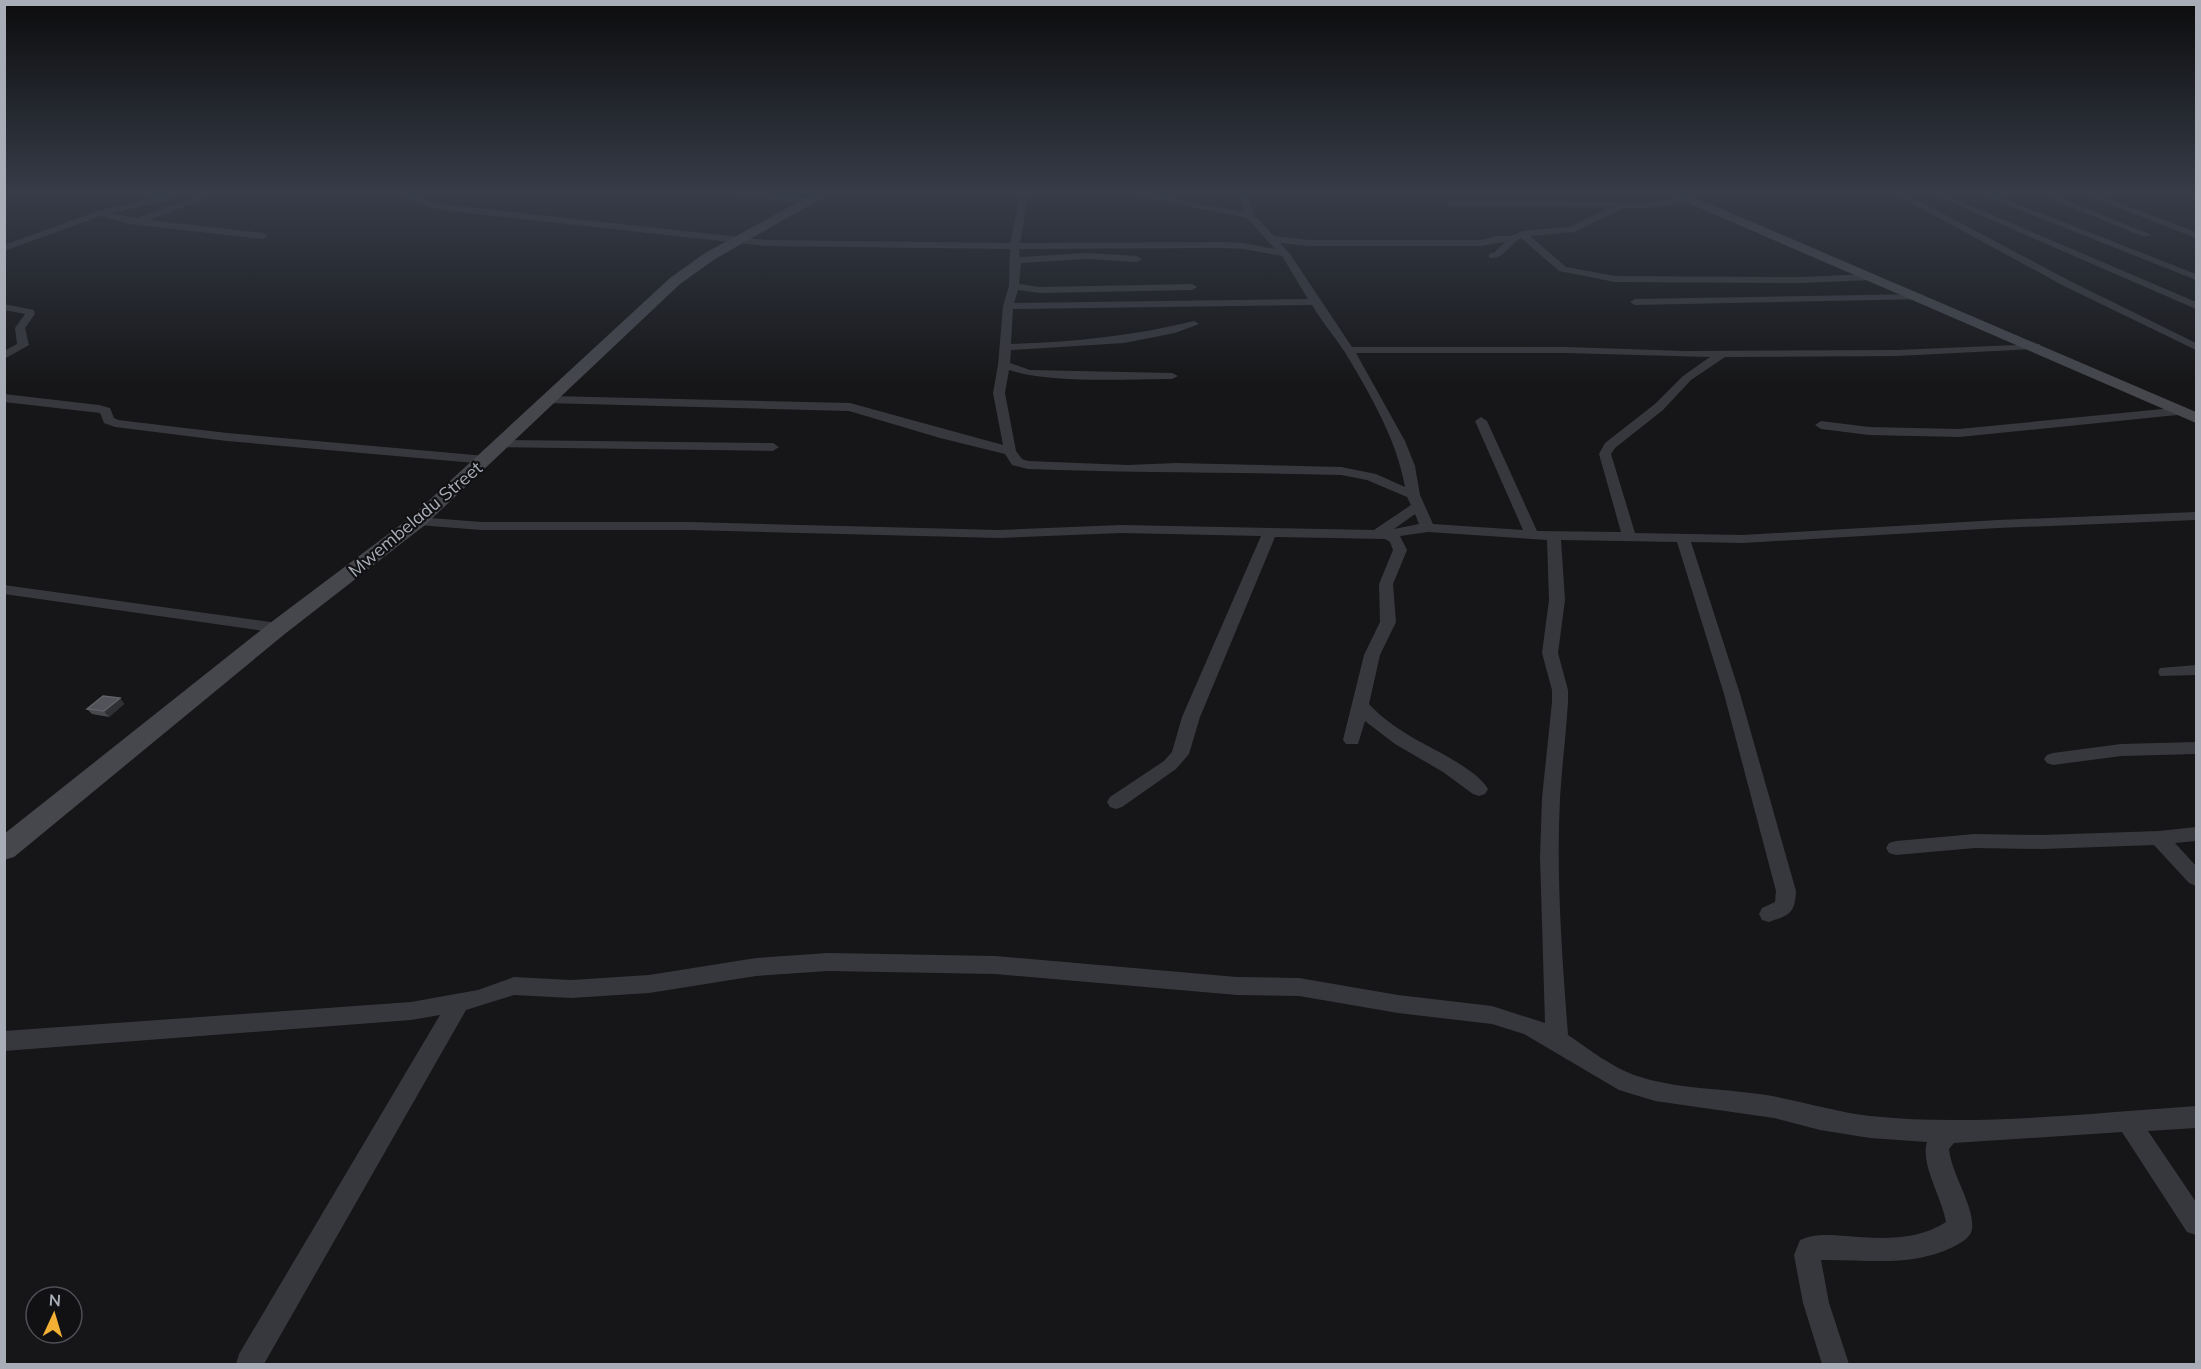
<svg xmlns="http://www.w3.org/2000/svg" width="2201" height="1369" viewBox="0 0 2201 1369" font-family="Mulish,sans-serif">
<style>
.lines{fill:none;stroke-linecap:round;stroke-linejoin:round}
.street{fill:#37383d;fill-rule:evenodd}
.secondary{fill:#45474d;fill-rule:evenodd}
.wall{fill:#47494d}
.shaded-wall{fill:#2f3033}
.building{fill:#525359;stroke:#5f6168;stroke-width:1.5}
.labels{text-anchor:middle;dominant-baseline:central;stroke-width:4.5;stroke-linejoin:round;paint-order:stroke}
.street-label{font-size:18px;fill:#a8adb8;stroke:#111113}
</style>
<rect width="100%" height="100%" fill="#161618"/>
<g class="lines">
<!-- street -->
<path class="street" d="M173,193H185L168,201L111,213L136,218L208,193H220L149,220L263,233L268,236L263,239L128,224L101,216L4,251V245L98,211Z
M390,193H403L441,204L767,240L1010,243L1021,193H1029L1020,243L1223,242L1244,243L1275,249L1247,218L1124,193H1142L1244,212L1239,193H1247L1254,215L1274,236L1308,240H1481L1497,236H1511L1522,231L1570,227L1611,207L1447,206V202L1450,201L1649,202L1690,197L1694,200L1693,202L1649,208H1623L1575,232L1530,236L1566,267L1615,276L1800,277L1871,274L1876,277L1871,280L1800,283L1615,282L1559,271L1521,238C1509,245 1504,259 1489,258V254L1495,252L1505,242L1481,246H1308L1280,243L1290,254L1352,347H1566L1685,351L1897,350L2040,344V348L2036,349L1897,356L1725,357L1691,380L1663,410L1615,448L1611,454L1635,533L1743,535L1998,520L2196,512V520L1998,528L1743,543L1691,542L1740,694L1796,891C1795,913 1790,915 1769,922L1762,920L1759,914L1762,908L1775,902L1776,891L1724,694L1677,542L1561,540L1565,600L1558,653L1568,690V702C1566,734 1562,766 1560,798C1556,876 1562,956 1568,1035C1589,1049 1610,1066 1634,1075C1677,1090 1727,1088 1772,1096C1805,1102 1837,1112 1870,1116C1975,1127 2090,1113 2196,1106V1128L2148,1131L2196,1202V1235L2187,1232L2122,1132L1954,1143L1949,1149C1951,1173 1975,1207 1972,1229C1971,1238 1960,1243 1953,1247C1909,1268 1868,1259 1821,1260L1829,1303L1849,1364H1822L1803,1303L1794,1255L1800,1240C1816,1233 1829,1235 1846,1236C1879,1239 1918,1241 1946,1222C1942,1198 1920,1164 1927,1142L1870,1138L1820,1130L1774,1118L1655,1101L1619,1090L1524,1034L1492,1024L1398,1013L1299,996L1237,995L995,974L828,971L756,976L649,993L571,998L514,995L466,1010L264,1364H236L239,1354L440,1015L411,1020L4,1051V1031L411,1002L478,990L514,977L571,980L649,975L756,958L828,953L995,956L1237,977L1299,978L1398,995L1492,1006L1545,1023L1540,857L1542,798L1552,702V690L1542,653L1549,600L1547,540L1428,532L1400,536L1407,550L1393,584L1396,622L1380,655L1369,704C1381,717 1395,727 1410,736C1431,749 1476,768 1488,789L1485,794L1479,796L1473,794L1443,772L1395,744L1365,721L1358,744H1346L1343,740L1364,655L1380,622L1379,584L1393,550L1390,542L1385,539L1275,537L1200,717L1189,754L1176,769L1122,807L1116,809L1110,807L1107,802L1110,797L1164,761L1172,752L1182,717L1261,536L1121,533L1000,538L689,530H481L418,525L411,521L418,517L481,522H689L1000,530L1121,525L1374,530L1411,505L1407,497L1367,480L1341,475C1237,472 1132,473 1028,469L1012,465L1005,454L940,438L849,411L546,403V397L550,396L850,403L1003,445L993,393L998,365L1003,306L1009,286L1010,249L767,246L440,210ZM1223,248L1244,249L1282,256L1308,299L1014,303L1018,290L1040,293L1192,290L1197,287L1192,284L1040,287L1019,284L1021,263L1087,259L1137,262L1142,259L1137,256L1087,253L1020,257L1019,249ZM1312,305C1323,324 1338,340 1349,359C1372,398 1397,441 1405,487L1376,474L1341,467L1176,463L1128,465L1028,461L1022,459L1016,451L1005,393L1009,370C1052,384 1124,379 1172,379L1178,376L1172,373L1030,370L1010,363L1011,350L1124,343L1175,333L1199,324L1194,321C1133,336 1074,342 1011,344L1013,309ZM1356,353H1566L1710,357L1683,376L1655,404L1605,443L1599,454L1621,532L1537,531L1487,421L1481,417L1475,421L1523,530L1433,524L1420,495L1415,466L1405,441ZM1415,514L1419,524L1394,529Z
M728,193H758L809,198L813,201L809,204L732,196Z
M1893,193H1904L2072,282L2196,343V350L2064,286Z
M1929,193H1941L2196,302V309Z
M1977,193H1989L2196,274V280Z
M2036,193H2048L2152,235L2144,237Z
M2081,193H2093L2196,232V238Z
M1920,294L1924,295V299L1635,305L1630,302L1635,299Z
M4,304L34,310L35,314L25,328L29,345L4,359V351L17,344L15,328L25,314L4,310Z
M4,394L99,405L110,408L114,418L118,420L227,433L486,456L492,460L486,464L227,441L115,427L104,423L100,413L4,402Z
M2183,407L2187,408V414L1959,437L1869,435L1821,429L1815,425L1821,421L1869,427L1959,429Z
M500,440L773,443L779,447L773,451L496,447L494,444L496,441Z
M4,585L278,623L286,628L278,633L4,594Z
M2196,665V675L2160,676L2158,672L2160,668Z
M2196,742V754L2121,756L2053,765L2047,763L2044,759L2047,755L2053,753L2121,744Z
M2196,827V841L2175,843L2196,866V886L2189,883L2154,845L2042,849L1975,848L1896,855L1889,853L1886,848L1889,843L1896,841L1975,834L2042,835L2159,831Z"/>
<!-- secondary -->
<path class="secondary" d="M815,193H831L715,259L680,284L425,525L286,633L14,857L4,860V834L270,623L411,517L670,278L705,253Z
M1665,193H1682L1710,204L2196,412V423Z"/>
</g>
<!-- wall -->
<path class="wall" d="M120,698L124,704L109,717L92,714L87,709Z"/>
<!-- shaded-wall -->
<path class="shaded-wall" d="M120,698L124,704L109,717L104,711Z"/>
<!-- building -->
<path class="building" d="M103,696L120,698L104,711L87,709Z"/>
<!-- sky -->
<linearGradient id="sky" x2="0" y2="1"><stop stop-color="#0c0c0d"/><stop offset="0.5" stop-color="#363c48"/><stop offset="1" stop-color="#363c48" stop-opacity="0"/></linearGradient>
<rect width="2201" height="385" fill="url(#sky)"/>
<g class="labels">
<!-- street labels -->
<g class="street-label">
<text transform="translate(415 519) rotate(-40)">Mwembeladu Street</text>
</g>
</g>
<!-- border -->
<rect width="2201" height="1369" fill="none" stroke="#a8adb8" stroke-width="12"/>
<!-- north arrow -->
<g transform="translate(54 1315) rotate(4)"><circle r="28" fill="#111113" stroke="#4d4f55" stroke-width="1.5"/>
<path d="M0-4.5L10 22L0 15L-10 22Z" fill="#f2b134"/>
<text y="-9" font-size="16" font-weight="bold" text-anchor="middle" fill="#a8adb8">N</text>
</g>
</svg>
